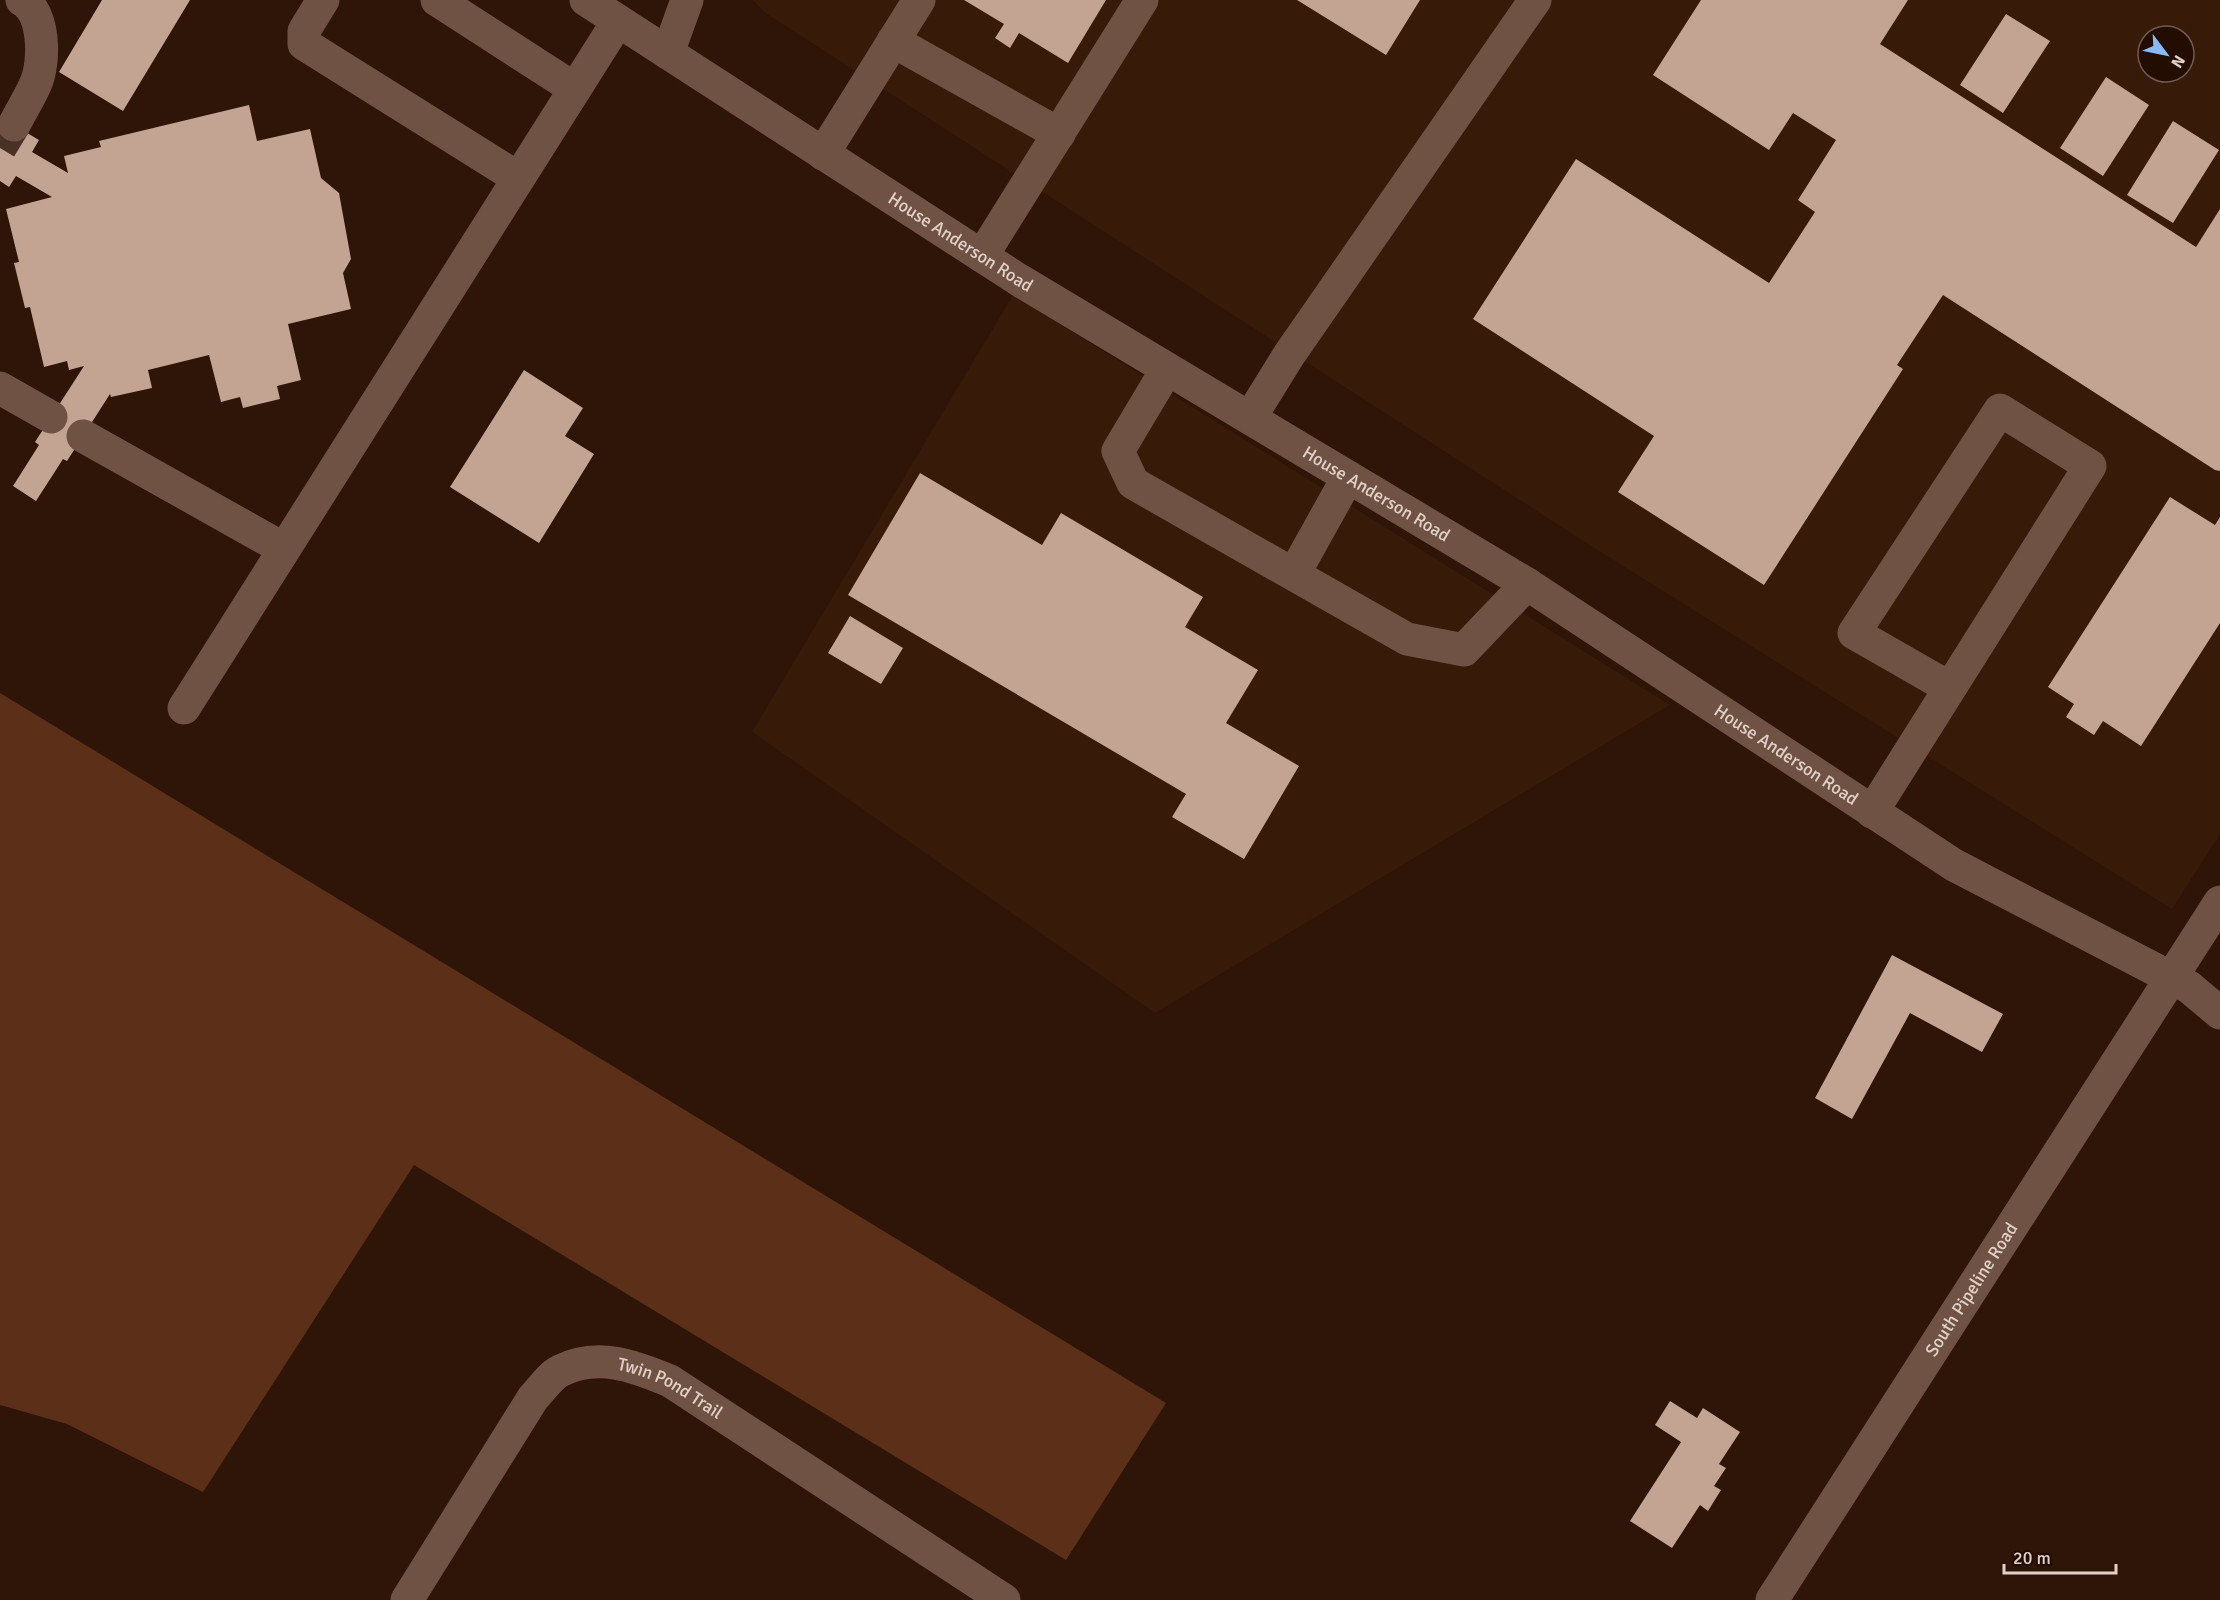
<svg xmlns="http://www.w3.org/2000/svg" width="2220" height="1600" viewBox="0 0 2220 1600" font-family="Signika,sans-serif">
<style>
.built{fill:#381a08;fill-rule:evenodd}
.green{fill:#5c3018}
.building{fill:#c3a392}
.lines{fill:none;stroke-linecap:round;stroke-linejoin:round}
.minor-tunnel{stroke:#493125;stroke-width:33;stroke-dasharray:33 16;stroke-linecap:butt}
.minor{stroke:#6f5243;stroke-width:33}
.labels{text-anchor:middle;dominant-baseline:central;stroke-width:6;stroke-linejoin:round;paint-order:stroke}
.street-label{font-size:18px;fill:#e2d1c8;stroke:#230c02}
</style>
<rect width="100%" height="100%" fill="#2e1508"/>
<!-- built -->
<path class="built" d="M753,0H2220V834L2172,909L1588,544L764,12ZM2148,36H2184V72H2148Z
M1013,295L1670,705L1155,1013L752,732Z"/>
<!-- green -->
<path class="green" d="M0,693L1166,1403L1066,1560L414,1165L203,1492L67,1424L0,1405Z"/>
<!-- building -->
<path class="building" d="M102,0H190L123,111L59,72Z
M964,0H1106L1068,63L1019,33L1010,48L995,38L1004,24Z
M1297,0H1420L1386,55Z
M1701,0H1908L1880,44L2196,247L2220,209V471L2215,470L1943,295L1897,365L1903,369L1764,585L1618,492L1654,436L1473,319L1576,159L1769,283L1815,212L1798,200L1836,140L1793,113L1769,150L1653,75Z
M2006,14L2050,41L2003,113L1960,85Z
M2106,77L2149,105L2103,176L2060,148Z
M249,105L257,141L310,129L321,178L339,193L351,259L343,273L351,309L288,324L301,380L277,386L280,399L243,408L240,397L221,402L209,355L148,370L152,388L111,397L110,394L67,461L63,459L36,501L13,486L39,445L35,442L84,366L69,370L67,361L44,367L30,307L25,308L14,263L19,262L6,209L52,197L16,176L9,187L0,181V117L39,140L32,152L68,173L64,156L101,147L99,141Z
M2173,121L2219,150L2173,223L2127,195Z
M524,370L583,408L565,436L594,454L539,543L450,487Z
M920,473L1042,545L1061,513L1203,597L1185,627L1258,670L1226,723L1299,766L1244,859L1172,817L1186,794L848,595Z
M2170,497L2215,525L2220,517V623L2141,746L2103,721L2094,735L2066,717L2074,704L2048,687Z
M850,616L903,648L881,684L828,653Z
M1892,955L2003,1014L1982,1052L1910,1013L1852,1119L1815,1098Z
M1670,1401L1697,1418L1703,1408L1740,1432L1719,1464L1726,1468L1714,1486L1721,1490L1708,1511L1700,1505L1672,1548L1630,1521L1681,1442L1655,1425Z"/>
<g class="lines">
<!-- minor-tunnel -->
<path class="minor-tunnel" d="M0,148L14,125"/>
<!-- minor -->
<g class="minor">
<path d="M323,0L304,31V44L518,178"/>
<path d="M437,0L575,89"/>
<path id="s1" d="M586,0L1019,280L1527,584L1954,865L2189,987L2220,1013"/>
<path d="M893,41L1059,134"/>
<path d="M668,53L687,0"/>
<path d="M14,125C21,111 30,97 36,83C45,61 45,13 22,0"/>
<path d="M823,154L919,0"/>
<path d="M982,256L1142,0"/>
<path d="M1167,369L1118,451L1133,483L1407,639L1464,650L1527,584"/>
<path d="M0,388L51,417"/>
<path d="M1250,418L1289,355L1535,0"/>
<path d="M83,436L284,549"/>
<path d="M1294,574L1348,477"/>
<path d="M184,708L618,21"/>
<path d="M1872,812L2090,466L2000,410L1854,633L1950,688"/>
<path id="s2" d="M407,1600L533,1398C541,1390 550,1376 560,1371C598,1352 634,1366 670,1381L1004,1600"/>
<path id="s3" d="M1772,1600L2220,902"/>
</g>
</g>
<g class="labels">
<!-- street labels -->
<g class="street-label">
<text stroke="none"><textPath href="#s1" startOffset="446">House Anderson Road</textPath></text>
<text stroke="none"><textPath href="#s1" startOffset="932">House Anderson Road</textPath></text>
<text stroke="none"><textPath href="#s1" startOffset="1418">House Anderson Road</textPath></text>
<text stroke="none"><textPath href="#s3" startOffset="369">South Pipeline Road</textPath></text>
<text stroke="none"><textPath href="#s2" startOffset="394">Twin Pond Trail</textPath></text>
</g>
</g>
<!-- north arrow -->
<g transform="translate(2166 54) rotate(122)"><circle r="28" fill="#230c02" stroke="#6f5b51" stroke-width="1.5"/>
<path d="M0-4.5L10 22L0 15L-10 22Z" fill="#88bbfc"/>
<text y="-9" font-size="16" font-weight="bold" text-anchor="middle" fill="#e2d1c8">N</text>
</g>
<!-- scale -->
<path d="M2004 1564v9h112v-9" fill="none" stroke="#e2d1c8" stroke-width="3"/>
<text x="2013" y="1564" font-size="18" fill="#e2d1c8" stroke="#230c02" stroke-width="4.5" paint-order="stroke">20 m</text>
</svg>
